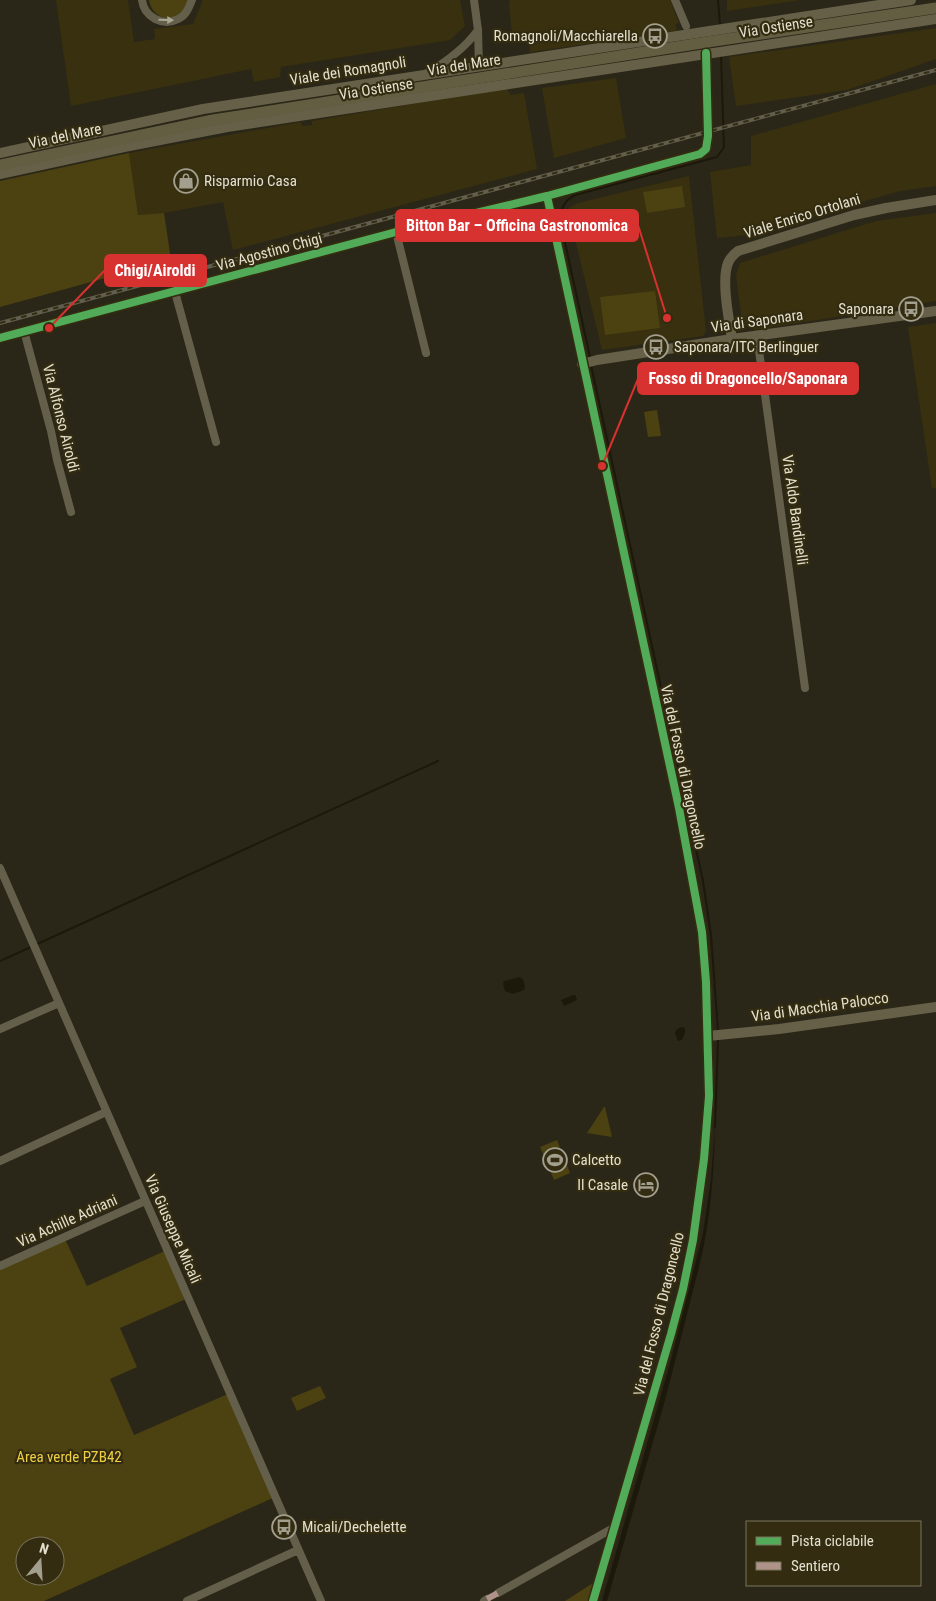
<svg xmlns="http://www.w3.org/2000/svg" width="936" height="1601" viewBox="0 0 936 1601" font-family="'Roboto Condensed',sans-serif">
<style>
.built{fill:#38300e}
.green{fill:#4c4111;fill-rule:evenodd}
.water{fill:#1c190b}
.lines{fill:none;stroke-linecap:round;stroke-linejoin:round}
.stream{stroke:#1c190b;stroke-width:2}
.street{stroke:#645f4b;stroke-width:8}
.secondary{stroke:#666048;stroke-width:10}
.primary{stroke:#635d42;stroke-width:11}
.rail-casing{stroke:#625e4e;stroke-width:4}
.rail{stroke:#332c10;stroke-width:2;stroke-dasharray:5.5;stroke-linecap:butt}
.quiet{stroke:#af9288;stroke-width:6;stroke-dasharray:12 6;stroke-linecap:butt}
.cycleway-casing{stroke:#332c10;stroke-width:11}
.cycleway{stroke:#51ab58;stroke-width:8}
.oneway{fill:#aaa694}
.labels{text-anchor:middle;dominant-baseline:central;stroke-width:4.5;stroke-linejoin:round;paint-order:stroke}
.street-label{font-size:15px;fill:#e4e0cf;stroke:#332c10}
.poi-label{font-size:15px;fill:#e4e0cf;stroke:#332c10;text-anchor:start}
.park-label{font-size:15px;fill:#efcf43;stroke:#332c10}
.leader{fill:none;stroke:#d73130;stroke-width:2}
.callout-dot{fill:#d73130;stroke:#332c10;stroke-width:2}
.callout{fill:#d73130;stroke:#d73130;stroke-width:2}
.callout-label{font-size:16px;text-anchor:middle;font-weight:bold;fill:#fff}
</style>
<rect width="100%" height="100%" fill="#2b2718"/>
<!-- built -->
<path class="built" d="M56,0H128L134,42L155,39L154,29L193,24L203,0H460L465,26L450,40L281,67L280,77L254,82L251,69L71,106Z
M510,0H670L679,23L675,24L677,31L530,52L529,40L513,42L509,7Z
M727,0H801L727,11Z
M936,28V59L847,90L736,106L729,57Z
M616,78L626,138L554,158L542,88Z
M936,84V186L900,191L747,235L717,238L710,172L751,165V136Z
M506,88L511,95L524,93L537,169L233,250L223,202L164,213L138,216L129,153L301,122L302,126L312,125V121Z
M689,176L706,331L703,336L602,350L570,218L569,208L578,203Z
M936,213V301L754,330L742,321L736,275L740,263L876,221Z
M936,323V488H932L908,327Z"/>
<!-- green -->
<path class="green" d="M149,0H188C185,5 184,11 179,14C166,24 151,14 149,0Z
M129,153L138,215L164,213L171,260L0,307V181Z
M682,186L685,207L647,213L643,192Z
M655,291L660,328L605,335L600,297Z
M657,410L661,436L648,437L644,412Z
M604,1107H605L612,1137L587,1133Z
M557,1140L570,1173L554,1180L540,1147Z
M64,1237L87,1286L167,1250L188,1298L120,1328L137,1367L110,1379L134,1435L230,1393L275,1497L44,1601H0V1266ZM25,1546H55V1576H25Z
M320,1386L326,1398L297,1411L291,1398Z
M593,1583L588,1601H565Z"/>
<!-- water -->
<path class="water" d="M520,977C524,979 526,986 524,990L513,994L505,991L503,984L504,981Z
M573,995H575L577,1000L564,1006L561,1000Z
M681,1027L685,1028V1033L682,1040L678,1041L675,1033L676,1030Z
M715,1126C714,1172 711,1218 700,1263L666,1397L607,1601H602L671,1360L703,1233L711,1178Z"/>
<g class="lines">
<!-- stream -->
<path class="stream" d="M718,0L720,25
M590,357L561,224C560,211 562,202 575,195L717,157L724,147L721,55
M591,365L703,881L711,935L718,1032
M35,945L438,761
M0,961L31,947
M715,1127L718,1039"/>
<!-- street -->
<path class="street" d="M142,0C144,17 163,27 178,19C186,16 189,7 192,0
M474,0L478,30L479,66
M675,0L686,26
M427,73C446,62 465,48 478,30
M396,232L426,353
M175,292L216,442
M24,331L51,431L57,460L71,512
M757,336L805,688
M0,868L321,1601
M0,1029L59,1003
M0,1161L106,1112
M0,1266L145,1201
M498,1593L615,1527
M187,1601L298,1550
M484,1601L487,1599"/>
<!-- secondary -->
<path class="secondary" d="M0,153L203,109L911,0
M0,174L124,147L227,127L936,19
M547,196L679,808L702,932L706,982L709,1096L704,1159L693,1240L683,1289L671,1334L593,1601
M0,338L396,232L547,196L700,154L706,149L708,136L706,53
M732,339C729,320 721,280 728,263C730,258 734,254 738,251L854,215L886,208L936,200
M582,364L597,360L732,339L936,311
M708,1036L779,1029L936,1007"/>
<!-- primary -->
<path class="primary" d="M0,165L213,120L714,41L936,8"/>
<!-- rail casing -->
<g class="rail-casing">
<path id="rail" d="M0,323L936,70"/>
</g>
<!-- rail -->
<use href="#rail" class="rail"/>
<!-- quiet -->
<path class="quiet" d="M487,1599L498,1593"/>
<!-- cycleway casing -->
<g class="cycleway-casing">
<path id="cycleway" d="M547,196L679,808L702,932L706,982L709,1096L704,1159L693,1240L683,1289L671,1334L593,1601
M0,338L396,232L547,196L700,154L706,149L708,136L706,53"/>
</g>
<!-- cycleway -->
<use href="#cycleway" class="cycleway"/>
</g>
<!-- one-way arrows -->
<defs><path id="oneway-solid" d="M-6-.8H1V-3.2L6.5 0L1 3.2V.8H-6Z" transform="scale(1.25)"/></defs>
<use class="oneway" href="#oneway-solid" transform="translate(166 20) rotate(1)"/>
<!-- icons -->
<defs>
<g id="bus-ring" transform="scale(1.25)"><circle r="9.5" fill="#332c10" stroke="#a39f8f" stroke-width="1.5"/><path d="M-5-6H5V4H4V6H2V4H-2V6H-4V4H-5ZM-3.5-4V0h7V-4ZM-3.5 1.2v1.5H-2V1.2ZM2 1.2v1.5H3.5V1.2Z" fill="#a39f8f"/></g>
<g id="shop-ring" transform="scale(1.25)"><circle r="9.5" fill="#332c10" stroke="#a39f8f" stroke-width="1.5"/><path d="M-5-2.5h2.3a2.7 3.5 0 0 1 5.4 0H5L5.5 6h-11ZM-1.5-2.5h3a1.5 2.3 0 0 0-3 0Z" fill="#a39f8f"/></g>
<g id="stadium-ring" transform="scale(1.25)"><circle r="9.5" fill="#332c10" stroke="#a39f8f" stroke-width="1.5"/><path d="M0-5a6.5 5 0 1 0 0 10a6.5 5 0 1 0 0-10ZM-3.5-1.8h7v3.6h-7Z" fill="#a39f8f"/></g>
<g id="hotel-ring" transform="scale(1.25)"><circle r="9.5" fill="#332c10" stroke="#a39f8f" stroke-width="1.5"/><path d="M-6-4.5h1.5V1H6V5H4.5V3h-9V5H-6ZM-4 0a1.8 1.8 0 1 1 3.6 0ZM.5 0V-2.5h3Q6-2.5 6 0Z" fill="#a39f8f"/></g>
</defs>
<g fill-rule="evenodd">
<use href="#bus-ring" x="655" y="36"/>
<use href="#shop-ring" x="186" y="181"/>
<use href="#bus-ring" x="911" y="309"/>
<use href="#bus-ring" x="656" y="347"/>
<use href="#stadium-ring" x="555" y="1160"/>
<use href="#hotel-ring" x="646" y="1185"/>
<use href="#bus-ring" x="284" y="1527"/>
</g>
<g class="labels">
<!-- street labels -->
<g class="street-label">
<text transform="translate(776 27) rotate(-9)">Via Ostiense</text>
<text transform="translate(464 65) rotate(-9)">Via del Mare</text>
<text transform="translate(348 71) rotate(-9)">Viale dei Romagnoli</text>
<text transform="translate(376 89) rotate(-9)">Via Ostiense</text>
<text transform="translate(65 136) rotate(-12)">Via del Mare</text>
<text transform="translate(802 216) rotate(-17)">Viale Enrico Ortolani</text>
<text transform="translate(269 252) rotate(-15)">Via Agostino Chigi</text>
<text transform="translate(757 321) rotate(-8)">Via di Saponara</text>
<text transform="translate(61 418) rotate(76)">Via Alfonso Airoldi</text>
<text transform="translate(795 510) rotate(82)">Via Aldo Bandinelli</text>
<text transform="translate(683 767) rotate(78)">Via del Fosso di Dragoncello</text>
<text transform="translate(820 1007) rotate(-8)">Via di Macchia Palocco</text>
<text transform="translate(67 1221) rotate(-24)">Via Achille Adriani</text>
<text transform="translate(173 1229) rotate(66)">Via Giuseppe Micali</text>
<text transform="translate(659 1314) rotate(-76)">Via del Fosso di Dragoncello</text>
</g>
<!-- poi labels -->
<g class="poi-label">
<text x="638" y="36" text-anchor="end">Romagnoli/Macchiarella</text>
<text x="204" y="181">Risparmio Casa</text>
<text x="894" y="309" text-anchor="end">Saponara</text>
<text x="674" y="347">Saponara/ITC Berlinguer</text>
<text x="572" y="1160">Calcetto</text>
<text x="628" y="1185" text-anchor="end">Il Casale</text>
<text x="302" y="1527">Micali/Dechelette</text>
</g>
<!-- park labels -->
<g class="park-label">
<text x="69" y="1457">Area verde PZB42</text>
</g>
</g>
<!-- callouts -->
<path class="leader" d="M667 318L638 225M49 328L105 270M602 466L638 379"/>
<g class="callout-dot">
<circle cx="667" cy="318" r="5"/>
<circle cx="49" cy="328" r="5"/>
<circle cx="602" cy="466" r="5"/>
</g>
<g class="callout">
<rect x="396" y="210" width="242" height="31" rx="5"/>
<rect x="105" y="255" width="101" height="31" rx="5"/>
<rect x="638" y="363" width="220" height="31" rx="5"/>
</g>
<g class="callout-label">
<text x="517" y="231">Bitton Bar – Officina Gastronomica</text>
<text x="155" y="276">Chigi/Airoldi</text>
<text x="748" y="384">Fosso di Dragoncello/Saponara</text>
</g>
<!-- legend -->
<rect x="746" y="1521" width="175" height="65" fill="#332c10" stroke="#7a745c"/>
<rect x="756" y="1537" width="25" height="8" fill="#51ab58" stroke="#7a745c"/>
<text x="791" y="1546" font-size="15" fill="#e4e0cf">Pista ciclabile</text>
<rect x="756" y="1562" width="25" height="8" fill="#af9288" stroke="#7a745c"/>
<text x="791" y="1571" font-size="15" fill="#e4e0cf">Sentiero</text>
<!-- north arrow -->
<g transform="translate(40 1561) rotate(18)"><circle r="24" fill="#332c10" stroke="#7a745c"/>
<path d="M0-4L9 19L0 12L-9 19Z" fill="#a39f8f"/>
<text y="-8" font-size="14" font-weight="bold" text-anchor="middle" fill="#e4e0cf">N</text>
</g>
</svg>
